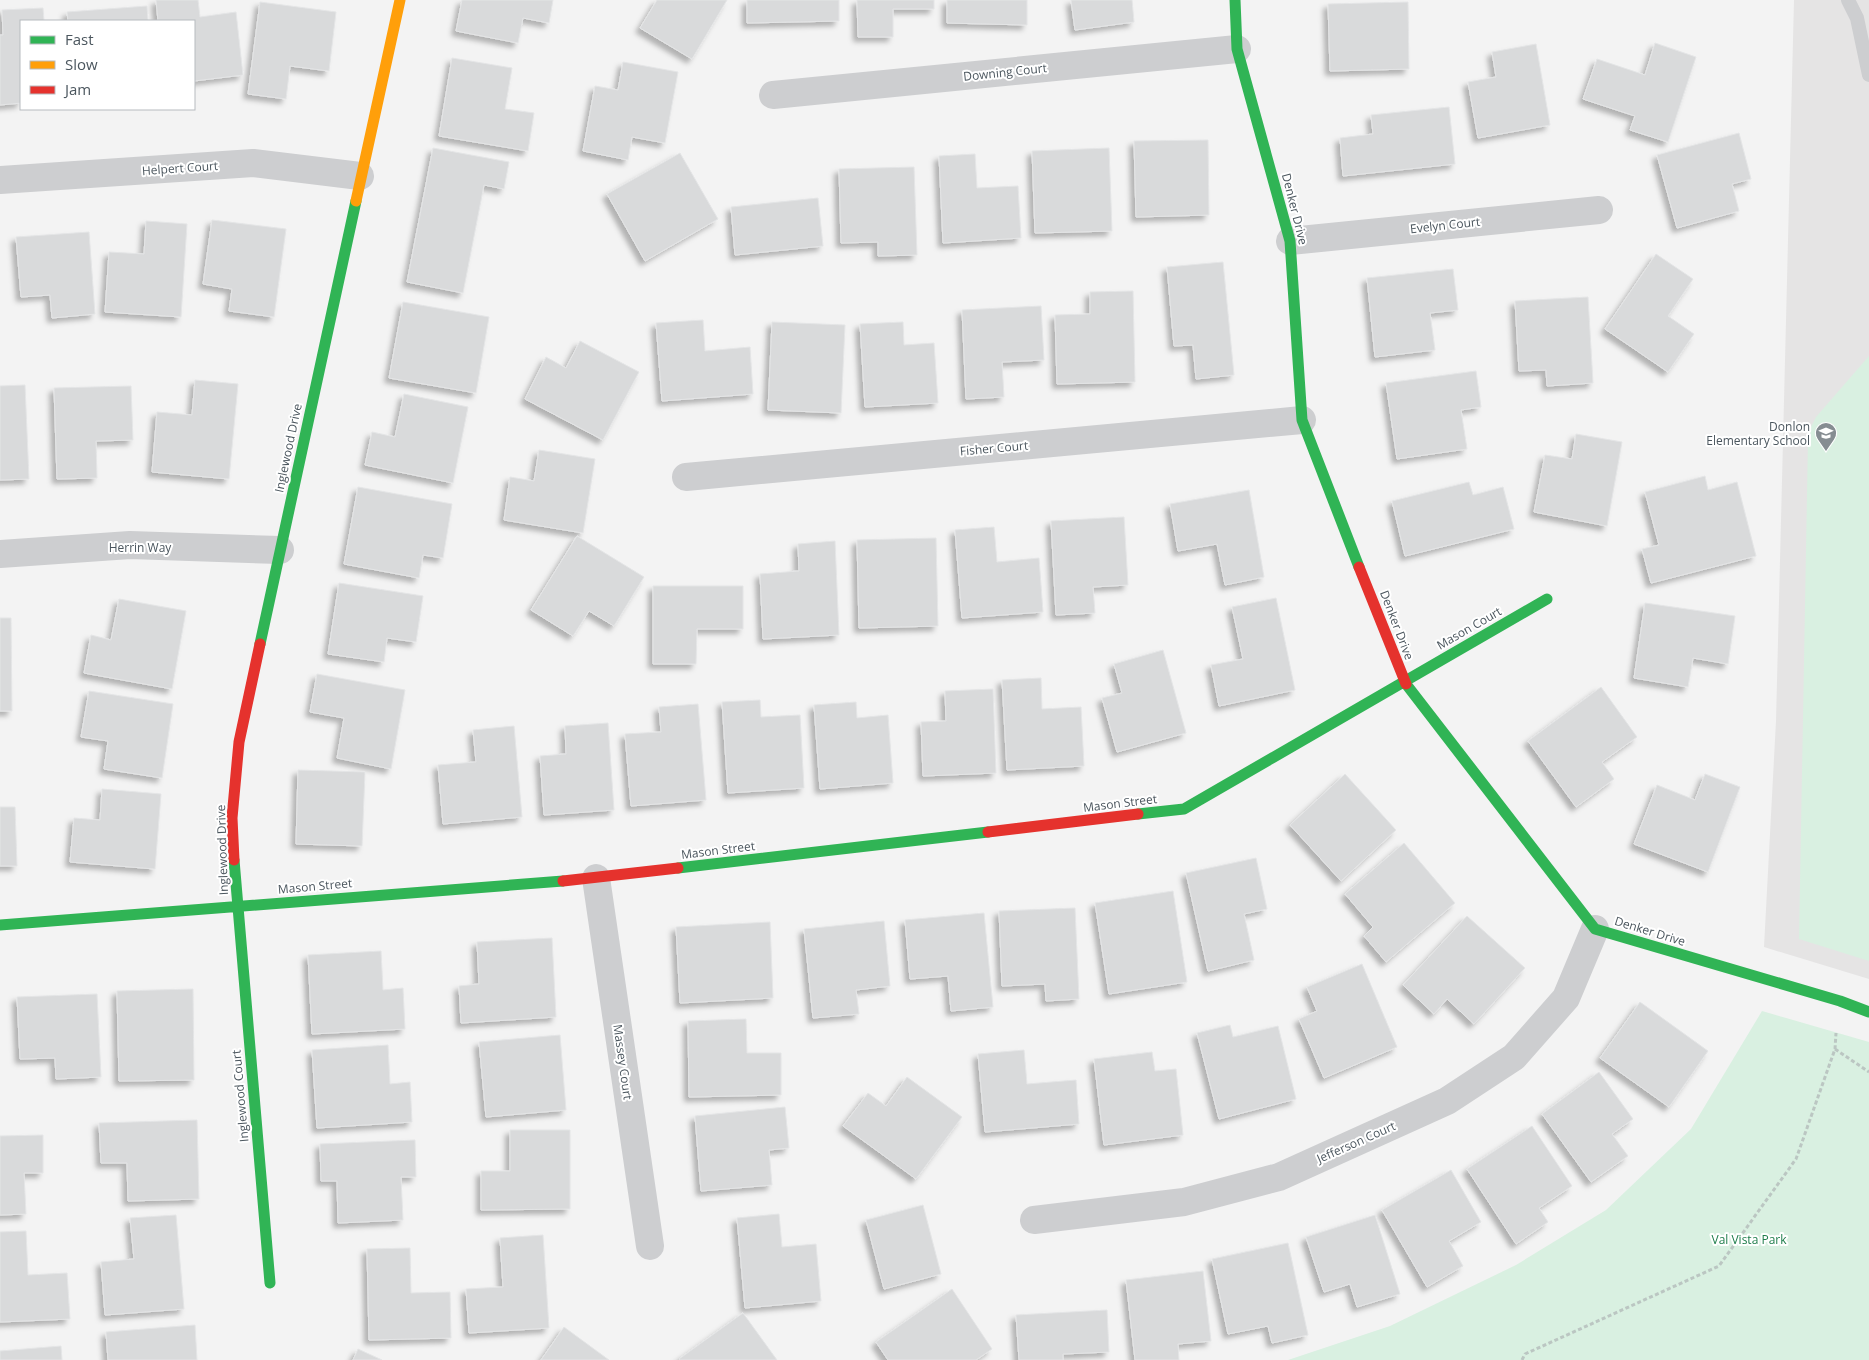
<svg xmlns="http://www.w3.org/2000/svg" width="1869" height="1360" viewBox="0 0 1869 1360" font-family="'Open Sans',sans-serif">
<style>
.education{fill:#e5e4e4}
.green{fill:#d9f0e1}
.building{fill:#d9dadb;stroke:#e4e5e6;filter:url(#shadow)}
.lines{fill:none;stroke-linecap:round;stroke-linejoin:round}
.path{stroke:#bbc6c2;stroke-width:3;stroke-dasharray:4 2.5;stroke-linecap:butt}
.lane{stroke:#cdced0;stroke-width:14}
.street{stroke:#cdced0;stroke-width:28}
.fast{stroke:#30b455;stroke-width:11}
.slow{stroke:#ff9f0a;stroke-width:11}
.jam{stroke:#e5322d;stroke-width:11}
.labels{text-anchor:middle;dominant-baseline:central;stroke-width:4;stroke-linejoin:round;paint-order:stroke}
.street-label{font-size:12px;fill:#4b565e;stroke:#fff}
.poi-label{font-size:12px;fill:#4b565e;stroke:#fff;text-anchor:end}
.park-label{font-size:12px;fill:#1e7d4b;stroke:#fff}
</style>
<defs>
<filter id="shadow"><feDropShadow dx="-4.5" dy="4.5" stdDeviation="2.5" flood-color="#0004"/></filter>
</defs>
<rect width="100%" height="100%" fill="#f3f3f3"/>
<!-- education -->
<path class="education" d="M1794,0H1869V979L1764,947L1776,721Z"/>
<!-- green -->
<path class="green" d="M1869,356V961L1799,939L1808,439L1811,427L1816,417Z
M1762,1011L1869,1042V1360H1288L1390,1326L1516,1265L1606,1210L1691,1129Z"/>
<!-- building -->
<path class="building" d="M156,0H198L200,17L236,12L243,75L194,81V21H158Z
M462,0H553L549,23L523,18L518,43L456,31Z
M657,0H727L692,59L640,28Z
M747,0H839V21L747,23Z
M857,0H934V9H893V37H858Z
M947,0H1027V25L947,23Z
M1071,0H1132L1134,22L1075,30Z
M260,2L336,12L329,71L290,66L286,99L248,94Z
M1408,2L1409,69L1330,71L1328,4Z
M147,6L148,21H68L67,12Z
M43,8L44,21H21V103L0,105V35H3L2,10Z
M1655,43L1696,57L1668,142L1630,130L1635,116L1583,99L1597,59L1645,75Z
M1536,44L1550,125L1478,138L1468,82L1496,77L1492,52Z
M452,58L512,68L505,109L534,113L528,151L439,136Z
M623,62L678,72L665,143L632,137L628,160L583,151L595,86L618,90Z
M1449,107L1455,164L1343,176L1340,138L1373,134L1371,115Z
M1739,133L1751,179L1732,184L1739,211L1677,228L1657,155Z
M1208,140L1209,215L1136,217L1134,141Z
M433,148L509,162L504,189L484,185L463,293L407,282Z
M1109,148L1112,231L1035,233L1032,151Z
M680,153L718,219L645,261L607,194Z
M975,154L977,188L1018,186L1021,238L943,243L939,156Z
M914,167L917,255L878,256V242L841,243L839,169Z
M818,198L823,246L735,255L731,207Z
M212,220L286,229L274,317L229,311L232,289L203,284Z
M146,221L187,224L181,317L105,312L109,252L144,254Z
M89,232L95,314L52,318L50,295L21,297L16,237Z
M1656,254L1693,279L1668,316L1694,334L1668,372L1605,329Z
M1223,262L1234,375L1196,379L1193,345L1174,346L1167,267Z
M1453,269L1458,310L1430,313L1435,350L1375,357L1367,278Z
M1133,291L1135,382L1057,384L1055,315L1090,314V292Z
M1588,297L1593,383L1547,386L1546,370L1519,371L1515,301Z
M403,302L489,317L476,393L389,378Z
M1041,306L1044,360L1002,362L1004,397L966,399L962,310Z
M703,320L705,351L750,347L753,394L662,401L656,323Z
M772,322L845,325L841,413L768,410Z
M903,322L904,345L934,343L938,403L865,407L860,324Z
M580,341L639,372L603,440L525,399L546,357L566,368Z
M1476,371L1481,407L1461,410L1467,449L1397,459L1386,383Z
M195,380L238,384L229,479L152,472L157,412L192,415Z
M25,385L29,479L0,480V386Z
M131,386L133,440L96,441L97,478L57,479L54,388Z
M404,394L468,407L453,483L365,465L372,432L395,437Z
M1576,434L1622,442L1607,526L1534,512L1545,455L1572,459Z
M539,450L595,459L583,533L504,520L510,477L534,481Z
M1705,476L1708,490L1737,482L1756,556L1651,583L1642,549L1659,545L1645,492Z
M1469,482L1473,495L1503,487L1514,529L1405,556L1392,501Z
M358,487L452,504L443,558L423,555L419,578L344,564Z
M1249,490L1264,577L1225,585L1217,544L1178,551L1170,504Z
M1124,517L1128,585L1093,587L1095,613L1056,615L1051,521Z
M994,527L997,562L1039,558L1043,612L962,618L955,530Z
M577,536L644,577L614,626L589,611L573,636L531,610Z
M936,538L938,626L859,628L857,540Z
M835,541L839,635L763,639L760,574L799,571L798,544Z
M339,583L423,596L416,642L387,638L384,662L328,654Z
M653,586H743V629H697L696,664H653Z
M1276,598L1295,690L1219,706L1211,665L1243,659L1232,607Z
M119,599L186,611L172,689L84,673L91,635L111,640Z
M1645,603L1735,616L1728,664L1693,658L1688,687L1634,678Z
M0,618H11L12,711H0Z
M1163,650L1186,733L1117,752L1102,698L1122,693L1114,664Z
M317,674L405,690L391,769L337,758L344,718L310,712Z
M1041,678L1042,709L1081,707L1084,766L1007,770L1002,680Z
M1601,687L1637,737L1602,762L1614,779L1576,807L1528,741Z
M993,689L996,773L923,776L921,722L946,721L945,691Z
M89,691L173,704L162,778L104,769L108,741L81,737Z
M760,700L761,717L800,715L804,788L728,793L722,702Z
M856,702L857,718L888,715L893,783L820,789L814,705Z
M698,704L706,800L631,806L625,734L661,732L659,707Z
M608,723L614,810L544,815L540,756L566,754L565,726Z
M514,726L522,817L443,824L438,765L476,762L473,730Z
M298,770L365,772L362,846L296,844Z
M1345,774L1396,830L1341,881L1290,825Z
M1705,774L1740,787L1708,872L1634,844L1657,785L1695,800Z
M102,789L161,794L155,869L70,862L74,818L100,820Z
M0,807H15L17,866H0Z
M1404,843L1455,903L1386,962L1364,936L1373,927L1345,894Z
M1256,858L1267,909L1244,914L1254,960L1208,971L1186,873Z
M1173,891L1187,982L1109,994L1095,903Z
M1075,908L1079,999L1046,1001L1045,984L1002,986L999,911Z
M984,913L993,1007L951,1011L948,976L910,979L905,920Z
M1467,916L1525,968L1474,1024L1447,999L1434,1014L1403,985Z
M884,921L890,986L856,990L859,1014L813,1018L804,929Z
M770,922L773,998L680,1003L676,927Z
M552,938L556,1017L461,1023L459,986L479,984L477,942Z
M381,951L383,990L403,988L405,1029L312,1034L308,955Z
M1362,964L1397,1047L1324,1078L1299,1019L1317,1011L1307,987Z
M193,989L194,1080L119,1081L117,991Z
M97,994L101,1077L56,1079L55,1058L20,1059L17,997Z
M1640,1002L1708,1051L1669,1107L1600,1058Z
M746,1019L747,1053H781V1095L689,1097L688,1021Z
M1230,1025L1233,1037L1278,1026L1296,1099L1219,1119L1197,1033Z
M560,1035L566,1110L486,1117L479,1042Z
M388,1045L390,1084L410,1082L412,1122L317,1128L312,1050Z
M1024,1050L1027,1084L1076,1080L1079,1124L985,1132L978,1054Z
M1152,1052L1155,1071L1176,1069L1183,1135L1104,1145L1094,1059Z
M1599,1072L1633,1119L1612,1134L1628,1156L1591,1182L1542,1114Z
M907,1077L962,1117L916,1179L843,1126L868,1093L886,1106Z
M785,1107L789,1148L769,1150L772,1185L701,1191L695,1116Z
M197,1120L199,1199L128,1201L127,1163H101L99,1123Z
M1532,1126L1572,1186L1539,1208L1548,1222L1516,1244L1467,1169Z
M510,1130H570V1209L481,1210V1171H510Z
M43,1135V1173H24L26,1214L0,1215V1136Z
M415,1140L416,1177H401L403,1220L338,1223L337,1181H321L320,1144Z
M1451,1170L1481,1222L1449,1241L1463,1266L1427,1287L1382,1210Z
M923,1205L941,1274L884,1289L866,1220Z
M779,1214L782,1247L816,1244L821,1301L745,1308L737,1218Z
M176,1215L184,1309L105,1315L101,1262L134,1259L130,1218Z
M1375,1215L1400,1294L1357,1307L1350,1284L1324,1292L1306,1237Z
M26,1231L28,1275L67,1273L70,1319L0,1322V1232Z
M543,1235L549,1328L469,1333L466,1289L503,1287L500,1238Z
M1288,1243L1308,1335L1272,1343L1268,1326L1228,1334L1212,1259Z
M410,1248L411,1293L450,1292L451,1338L369,1340L367,1249Z
M1203,1271L1211,1341L1178,1344L1179,1360H1135L1126,1280Z
M952,1289L992,1349L976,1360H888L876,1342Z
M1107,1310L1109,1352L1063,1354V1360H1019L1016,1315Z
M743,1313L777,1360H680L679,1359Z
M195,1325L197,1360H108L106,1332Z
M564,1327L609,1360H541Z
M61,1346L62,1360H0V1351Z
M358,1349L382,1360H353Z"/>
<g class="lines">
<!-- path -->
<path class="path" d="M1835,1049L1869,1072
M1522,1360L1525,1354L1719,1266L1796,1159L1835,1049L1836,1033"/>
<!-- lane -->
<path class="lane" d="M1848,0L1857,18L1869,75"/>
<!-- street -->
<path class="street" d="M773,95L1237,49
M0,180L253,163L360,176
M1290,241L1599,210
M686,477L1302,420
M0,554L130,545L280,550
M596,878L650,1246
M1034,1220L1184,1202L1279,1177L1447,1101L1514,1057L1566,998L1595,929"/>
<!-- fast -->
<path class="fast" d="M1235,0L1237,49L1290,241L1302,420L1359,567
M260,644L356,201
M1406,684L1595,929L1840,1001L1869,1012
M1138,814L1184,809L1547,599
M234,860L270,1283
M678,868L988,832
M0,925L563,881"/>
<!-- slow -->
<path class="slow" d="M356,201L400,0"/>
<!-- jam -->
<path class="jam" d="M1359,567L1406,684
M988,832L1138,814
M234,860L232,818L239,742L260,644
M563,881L678,868"/>
</g>
<!-- icons -->
<defs>
<g id="school-pin" transform="scale(1.125)"><path d="M0 17L-7.5 6A9.5 9.5 0 1 1 7.5 6Z" fill="#868d92" stroke="#fff"/><path d="M0-5L7-2L0 1L-7-2ZM-4 1L0 2.5L4 1V4Q0 6-4 4Z" fill="#fff"/></g>
</defs>
<g fill-rule="evenodd">
<use href="#school-pin" x="1826" y="433"/>
</g>
<g class="labels">
<!-- street labels -->
<g class="street-label">
<text transform="translate(1005 72) rotate(-6)">Downing Court</text>
<text transform="translate(180 168) rotate(-4)">Helpert Court</text>
<text transform="translate(1295 209) rotate(76)">Denker Drive</text>
<text transform="translate(1445 225) rotate(-6)">Evelyn Court</text>
<text transform="translate(288 448) rotate(-78)">Inglewood Drive</text>
<text transform="translate(994 448) rotate(-5)">Fisher Court</text>
<text x="140" y="547">Herrin Way</text>
<text transform="translate(1397 625) rotate(69)">Denker Drive</text>
<text transform="translate(1469 628) rotate(-30)">Mason Court</text>
<text transform="translate(1120 803) rotate(-7)">Mason Street</text>
<text transform="translate(222 850) rotate(-92)">Inglewood Drive</text>
<text transform="translate(718 850) rotate(-7)">Mason Street</text>
<text transform="translate(315 886) rotate(-5)">Mason Street</text>
<text transform="translate(1650 931) rotate(17)">Denker Drive</text>
<text transform="translate(623 1062) rotate(82)">Massey Court</text>
<text transform="translate(240 1096) rotate(-95)">Inglewood Court</text>
<text transform="translate(1356 1142) rotate(-24)">Jefferson Court</text>
</g>
<!-- poi labels -->
<g class="poi-label">
<text x="1810" y="426">Donlon<tspan x="1810" dy="14">Elementary School</tspan></text>
</g>
<!-- park labels -->
<g class="park-label">
<text x="1749" y="1239">Val Vista Park</text>
</g>
</g>
<!-- legend -->
<rect x="20" y="20" width="175" height="90" fill="#ffffff" stroke="#b7bbbf"/>
<rect x="30" y="36" width="25" height="8" fill="#30b455" stroke="#b7bbbf"/>
<text x="65" y="45" font-size="15" fill="#4b565e">Fast</text>
<rect x="30" y="61" width="25" height="8" fill="#ff9f0a" stroke="#b7bbbf"/>
<text x="65" y="70" font-size="15" fill="#4b565e">Slow</text>
<rect x="30" y="86" width="25" height="8" fill="#e5322d" stroke="#b7bbbf"/>
<text x="65" y="95" font-size="15" fill="#4b565e">Jam</text>
</svg>
